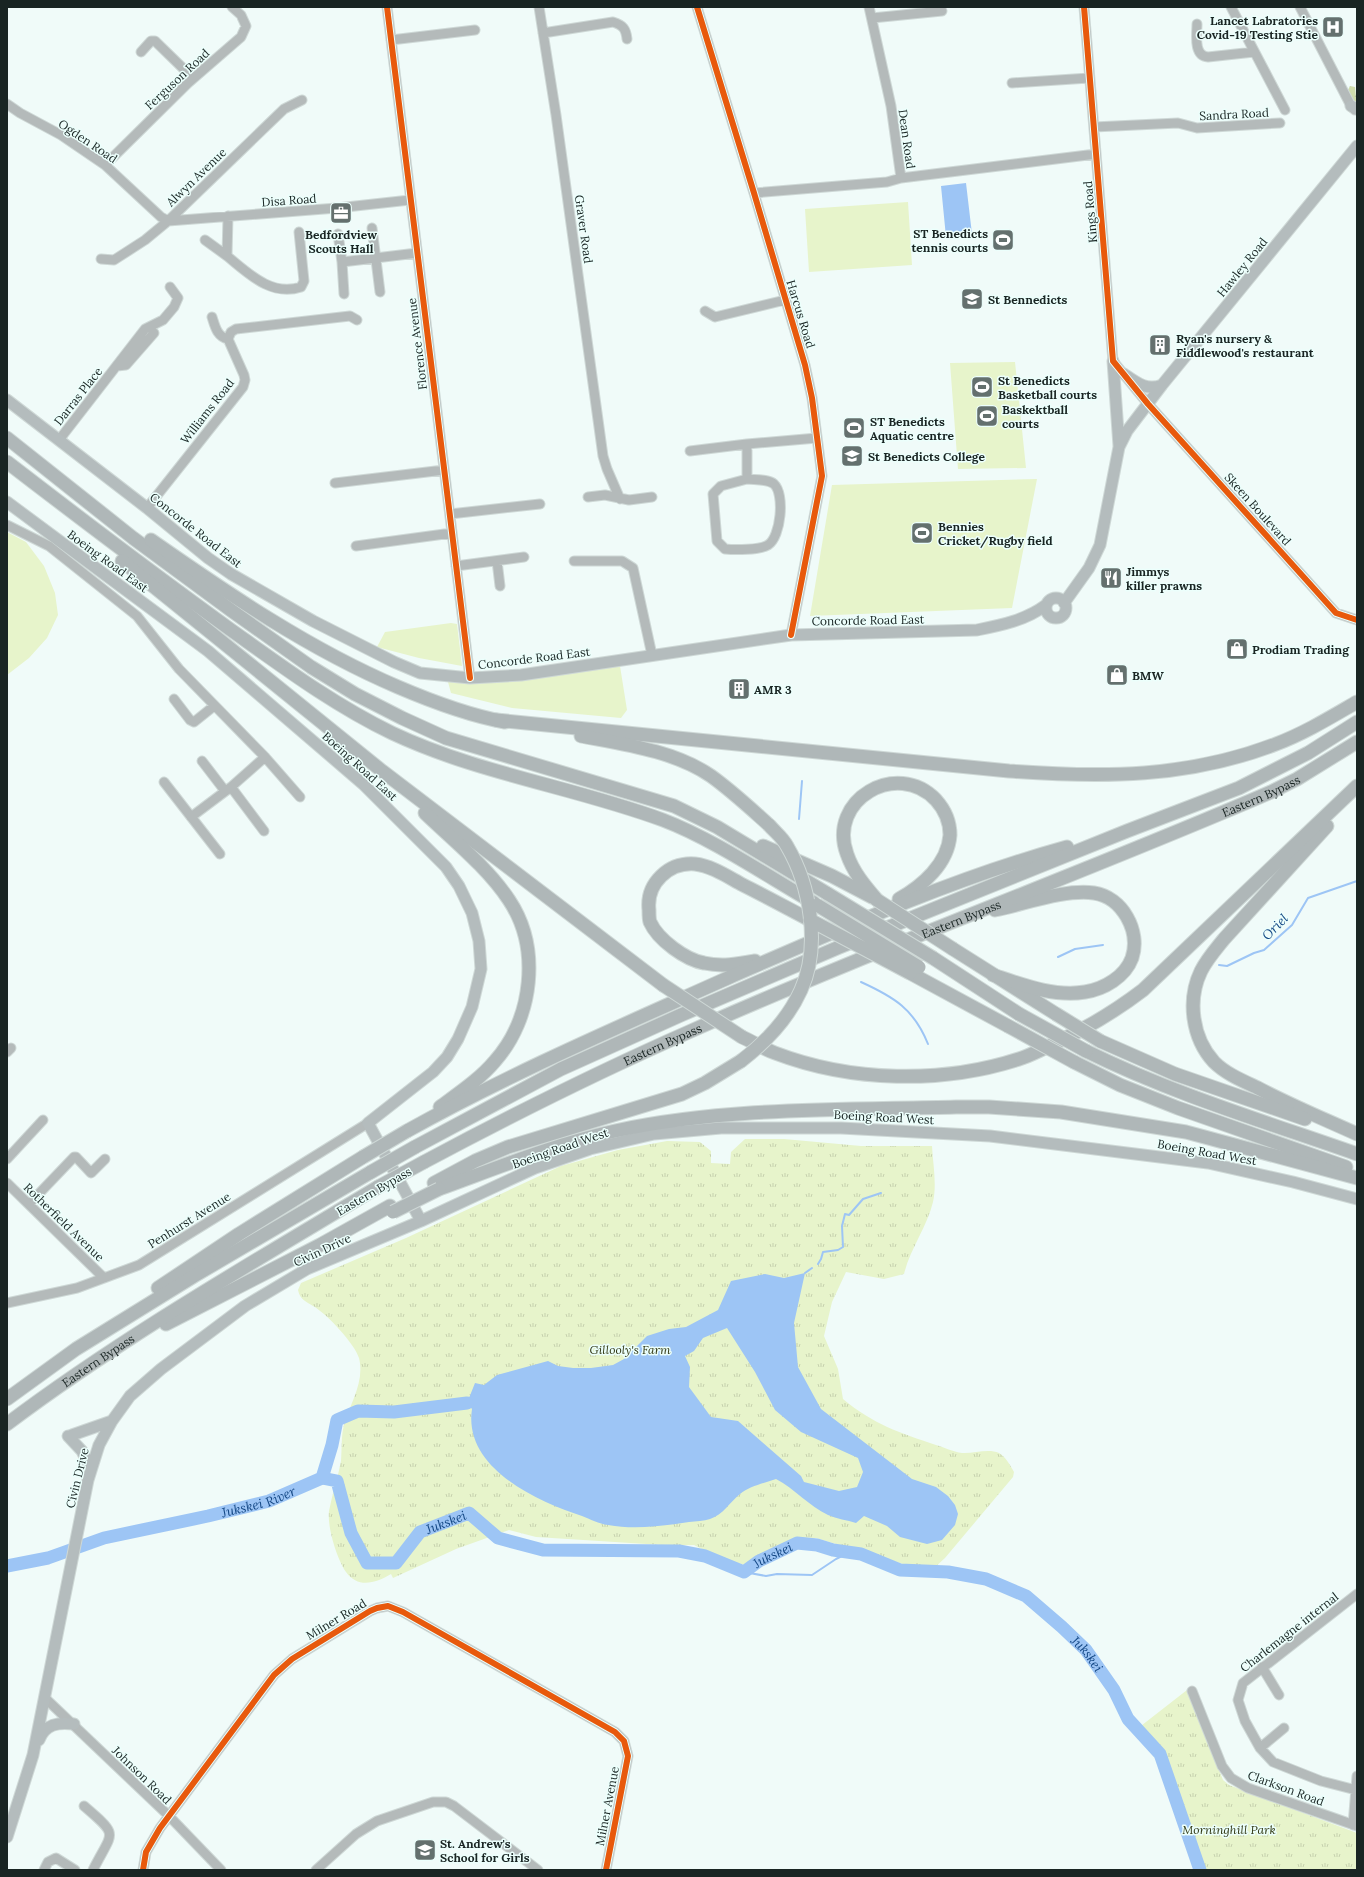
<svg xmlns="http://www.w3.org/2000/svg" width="1364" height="1877" viewBox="0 0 1364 1877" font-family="Lora,serif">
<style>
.green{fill:#e7f4cb}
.forest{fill:url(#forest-firs)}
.park{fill:url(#park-tufts)}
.water{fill:#9dc5f5;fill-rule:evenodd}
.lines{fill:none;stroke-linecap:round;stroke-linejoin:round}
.stream{stroke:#9dc5f5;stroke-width:2}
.river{stroke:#9dc5f5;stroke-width:13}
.minor-casing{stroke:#ced8d6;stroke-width:11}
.major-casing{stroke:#ced8d6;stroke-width:13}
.highway-casing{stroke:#ced8d6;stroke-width:15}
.minor{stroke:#b4baba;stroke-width:9}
.major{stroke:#b4bcbd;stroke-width:11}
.highway{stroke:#afb7b8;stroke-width:13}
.highway-bridge-casing{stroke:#ced8d6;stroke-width:15;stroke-linecap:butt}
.highway-bridge{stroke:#afb7b8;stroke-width:13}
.cycleway-casing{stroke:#ecfffc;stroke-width:8}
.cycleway{stroke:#e8590c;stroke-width:6}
.labels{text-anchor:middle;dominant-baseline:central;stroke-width:3;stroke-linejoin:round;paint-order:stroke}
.poi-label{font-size:12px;font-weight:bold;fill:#192523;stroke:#ecfffc;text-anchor:start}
.street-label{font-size:12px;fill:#192523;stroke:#ecfffc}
.park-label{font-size:12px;font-style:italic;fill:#313812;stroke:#ecfffc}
.water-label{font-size:13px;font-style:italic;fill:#144885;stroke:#ecfffc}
</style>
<defs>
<pattern id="forest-firs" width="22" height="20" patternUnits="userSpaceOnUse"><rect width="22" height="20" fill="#cfddac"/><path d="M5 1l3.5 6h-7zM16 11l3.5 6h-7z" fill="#b1be94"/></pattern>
<pattern id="park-tufts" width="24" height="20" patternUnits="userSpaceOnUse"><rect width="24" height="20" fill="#e7f4cb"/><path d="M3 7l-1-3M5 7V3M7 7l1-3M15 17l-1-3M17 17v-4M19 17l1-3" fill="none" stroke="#c6d1ae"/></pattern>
</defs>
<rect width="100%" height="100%" fill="#f0fbf9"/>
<!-- green -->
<path class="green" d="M908,202L912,265L809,272L805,209Z
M1015,362L1026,468L958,469L950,363Z
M1037,479L1012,608L810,616L832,485Z
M7,532L26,542L44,566L55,593L58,615L47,638L29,658L7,675Z
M451,623L457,624L462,666L419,658L377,647L385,632Z
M613,659L620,666L627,710L621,718L512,708L451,693L448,682L502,681Z"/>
<!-- forest -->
<path class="forest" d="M1350,86L1355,87L1357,108L1348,90Z"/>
<!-- park -->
<path class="park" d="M745,1139H784L861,1146H932C933,1165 937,1184 933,1202C927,1227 910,1249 904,1274L884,1279L846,1272L832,1302L824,1336L838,1369L843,1399C873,1424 900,1433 936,1445C944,1447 953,1452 962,1453C973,1454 988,1448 999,1453C1006,1457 1010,1465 1014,1472L1013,1477L945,1558L934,1568H916L816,1538L799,1539L756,1561L745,1565L719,1558L694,1545H662L536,1537L509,1530L456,1549L393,1578L391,1574C376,1583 358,1589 346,1572C337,1559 327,1527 329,1511C332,1494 338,1478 341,1461C342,1449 341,1436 344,1425C350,1403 365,1382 359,1358C355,1344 326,1313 313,1306C307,1302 300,1300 298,1290L301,1283L406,1238L561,1166L618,1150L667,1141L700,1142L711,1151V1163L730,1164L731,1152Z
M1187,1690L1223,1780L1229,1785L1357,1833V1870H1200L1160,1754L1154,1745L1137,1729Z"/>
<!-- water -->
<path class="water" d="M966,183L972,234L946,237L941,186Z
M805,1273L794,1323L798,1367L821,1409L912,1479L936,1487L948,1496L955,1505L958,1514L955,1525L942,1540L927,1544L900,1537L887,1526L864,1516L856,1523C847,1520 837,1519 828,1515C809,1506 795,1489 776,1479C764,1483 750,1486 740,1494C730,1502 723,1515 710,1519C704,1521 696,1521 689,1522C662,1526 635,1530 608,1525C599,1524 590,1519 582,1516C537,1501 463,1468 472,1409L467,1403L475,1383L484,1385L497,1375L548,1361L558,1366L573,1368H591L613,1365L624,1359L647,1336L669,1329L686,1327L718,1310L731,1281L765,1274L784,1278ZM727,1328L755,1372L775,1410L801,1432L858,1458L863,1472L857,1487L839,1491L804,1482L801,1476L738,1421L711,1417L689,1387L690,1367L685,1356L694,1351L703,1338Z"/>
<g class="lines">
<!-- stream -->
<path class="stream" d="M799,819L802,781
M1058,957L1075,949L1103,945
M1219,965L1227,966L1254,953L1264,950L1292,925L1308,898L1357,881
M861,982C894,997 914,1009 928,1044
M818,1264L821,1259L823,1252L838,1250L843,1247L842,1226L845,1214L849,1215L863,1199L881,1193
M805,1273L812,1268
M744,1572L766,1576L777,1574L812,1575L836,1559L848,1553L861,1554"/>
<!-- river -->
<g class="river">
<path id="s1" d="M322,1478L337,1481L351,1533L367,1563H396L420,1532L469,1513L498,1538L543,1550L679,1551L705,1556L744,1572L759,1561L797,1543L817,1545L833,1550L861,1554L900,1570L948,1572L986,1579L1026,1596L1062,1627L1086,1650L1114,1690L1128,1719L1160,1754L1200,1870"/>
<path id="s2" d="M7,1566L48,1558L104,1538L208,1516L269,1501L322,1478L332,1445L337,1420L358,1411L394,1412L467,1403"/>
</g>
<!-- minor casing -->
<g class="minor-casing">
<path id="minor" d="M387,7L470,678
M539,7L556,115L603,456L607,469L620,499
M697,7L754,193L805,365L812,398L822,476L791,635
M1084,7L1113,361L1148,404L1336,613L1357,620
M1231,7L1285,110
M1300,7L1351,106L1355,110
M872,18L942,11
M1197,24C1197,34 1193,56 1208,57L1254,52
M543,33L613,22C623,25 626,29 627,39
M391,40L475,30
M141,52L151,41H155L193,78
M1012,83L1089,78
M7,104L20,113L61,135L105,165L161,217L168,221
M1094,127L1178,123L1197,128L1280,123
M105,165L188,83L241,37L246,26L241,15L232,7
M901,178L1096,154
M754,193L887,182L901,178L891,106L869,7
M168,221L337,208L410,200
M372,228L380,292
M338,234L342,262
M205,240L227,256L228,216
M227,256C248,273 271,297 301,287L304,281L299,232
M101,259L114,260L145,240L168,221L284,109L302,100
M344,294L342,262L417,253
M705,311L715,317L785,300
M212,317C215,326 217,337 228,339
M117,366L126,365L154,333
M59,440L145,329L163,320L174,307L178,298L170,287
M690,451L747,444
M747,479C755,480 768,479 774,484C785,494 781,537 768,545C760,550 735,550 725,549L717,541L713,494L721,486Z
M747,479V444L817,438
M335,483L444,470
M588,497L605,495L629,500L652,497
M147,508L243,387L245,380L244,375L228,339L231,332L236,329L350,316L357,320
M450,514L540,504
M7,525L49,546L137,616L179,669L265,757L300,797
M356,546L452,533
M497,561L500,586
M574,561H622L633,568L652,655
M456,566L524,557
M174,699L190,720L194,722L214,706
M202,761L225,791
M164,782L220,854
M231,787L264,831
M191,817L231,787L265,757
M7,1052L11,1048
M7,1159L43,1120
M7,1183L104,1278
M29,1204L74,1157H76L91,1173L105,1159
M7,1303L77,1288L139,1265L368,1123
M1262,1667L1279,1695
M1192,1691L1222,1766L1231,1778L1248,1788L1357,1826
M45,1698L169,1816L221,1870
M1260,1748L1284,1728
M1356,1790L1321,1781L1273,1762L1260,1748L1245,1721L1238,1700L1243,1683L1357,1594
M84,1806C120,1837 113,1830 93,1870
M1353,1825L1357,1776
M44,1870L48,1862L56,1858L75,1870
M143,1870L146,1852L160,1828L274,1675L292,1659L370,1611L377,1608L388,1606L403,1612L615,1732L624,1741L628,1756L606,1870
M316,1870L356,1834L377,1821L433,1802H446L454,1806L538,1870"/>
</g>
<!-- major casing -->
<g class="major-casing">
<path id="major" d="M1351,106L1357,109
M1113,361L1119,446
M1124,374C1137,383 1147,391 1162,385
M7,400L147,508L208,558L231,574L313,621L394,662L420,673L470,678L521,675L791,635L977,630C1002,625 1026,620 1046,605
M7,502L208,651L363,784L446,867L459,886L472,913L479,941L481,969L472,1007L458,1039L447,1057L433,1072L368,1123L421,1221
M1046 608a10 10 0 1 1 20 0a10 10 0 1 1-20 0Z
M1064,603L1089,568L1100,545L1119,447L1127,431L1162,385L1357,146
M72,1435L112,1421
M68,1436L82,1451L91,1469
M39,1740C45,1724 58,1722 74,1724
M7,1837L33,1755L88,1480L99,1445L112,1421L130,1396L161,1369L245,1306L307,1269L421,1221L535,1168L590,1149L654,1134L721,1128H841L990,1136L1208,1163L1293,1182L1357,1199"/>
</g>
<!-- highway casing -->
<g class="highway-casing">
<g id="highway">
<path d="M7,438L133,538L232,611L311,667L355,694L402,718L446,738L674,806L717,827L828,894"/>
<path d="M7,462C81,519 155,575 231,630C283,667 334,705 392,733C479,774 574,787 663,820C713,839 767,876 814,903"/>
<path d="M151,540C230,595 309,649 398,687C433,702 467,715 505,722"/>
<path d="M122,561L382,771L663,985"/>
<path d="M496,720L1009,771C1102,778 1188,778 1276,744C1305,733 1331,717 1357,702"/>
<path d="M581,736C623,744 675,751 711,776C732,791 750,808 769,825"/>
<path d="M425,813C453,840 487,867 509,900C541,948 533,1018 495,1061C480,1079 459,1093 440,1107"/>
<path d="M1327,826L1224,939C1216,949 1207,959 1201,971C1187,1000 1192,1038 1214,1062C1226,1074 1243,1081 1258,1088C1290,1105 1324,1119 1357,1134"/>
<path d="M763,846L832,876L872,897"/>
<path d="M877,900C865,886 853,872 847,854C827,800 897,759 936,800C945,810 950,822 950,835C948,864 922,886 899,899"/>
<path d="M953,949L1056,1014"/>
<path d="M933,958L1019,1014"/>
<path d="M755,961C738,964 722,967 704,963C686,960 658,940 650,922C649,919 649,914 649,910C646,883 669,862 695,864C712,866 728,877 743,885C765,896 787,908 810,920"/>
<path d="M910,973L1008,1026"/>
<path d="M993,975C1023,985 1054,997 1085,992C1104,989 1125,977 1132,958C1141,931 1122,897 1094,893C1064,889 1025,904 995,910"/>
<path d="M742,1037C753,1042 764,1049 775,1053C851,1082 942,1084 1019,1059C1029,1056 1038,1051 1047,1047C1082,1031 1113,1013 1143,990L1357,786"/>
<path d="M1100,1041L1175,1074L1305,1119"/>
<path d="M1086,1051C1173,1094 1266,1122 1357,1154"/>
<path d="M1074,1062L1120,1085L1178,1108L1346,1167"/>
<path d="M407,1131C511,1073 621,1026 730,977C840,929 951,879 1067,847"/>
<path d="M415,1147L561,1069L681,1015L837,948L1127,831L1239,788L1308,753L1357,722"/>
<path id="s3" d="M424,1162C512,1115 600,1071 691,1031C882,946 1079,875 1271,792L1297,779L1357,742"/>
<path d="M434,1183L475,1161L508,1147L682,1094L705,1083L741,1061"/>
<path d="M439,1189C497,1168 555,1144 615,1131C727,1107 843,1110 956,1107H989L1061,1112L1186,1132L1357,1178"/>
<path d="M158,1288L239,1234L363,1157"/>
<path d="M166,1324L320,1245L390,1206"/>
<path d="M7,1399L76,1349L194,1276L371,1172"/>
<path id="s4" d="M7,1424C124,1336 252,1263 378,1187"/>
</g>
</g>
<!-- minor -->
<use href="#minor" class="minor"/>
<!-- major -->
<use href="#major" class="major"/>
<!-- highway -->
<use href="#highway" class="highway"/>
<!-- highway-bridge casing -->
<g class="highway-bridge-casing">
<path id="highway-bridge" d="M828,894L933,958
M877,900L953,949
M817,905L919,967
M810,920L910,973
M663,985L742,1037
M1019,1014L1086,1051
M1056,1014L1100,1041
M1008,1026L1074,1062
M741,1061C766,1042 788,1019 801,990C821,946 810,885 787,846C783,838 775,832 769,825
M363,1157L407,1131
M371,1172L415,1147
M378,1187L424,1162
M393,1212L439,1189"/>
</g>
<!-- highway-bridge -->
<use href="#highway-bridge" class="highway-bridge"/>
<!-- cycleway casing -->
<g class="cycleway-casing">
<path id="cycleway" d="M387,7L470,678
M697,7L754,193L805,365L812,398L822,476L791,635
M1084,7L1113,361L1148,404L1336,613L1357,620
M143,1870L146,1852L160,1828L274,1675L292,1659L370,1611L377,1608L388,1606L403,1612L615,1732L624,1741L628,1756L606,1870"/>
</g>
<!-- cycleway -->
<use href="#cycleway" class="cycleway"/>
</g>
<!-- icons -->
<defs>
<g id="hospital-square" transform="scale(1.15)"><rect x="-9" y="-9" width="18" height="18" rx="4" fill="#64706e" stroke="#ecfffc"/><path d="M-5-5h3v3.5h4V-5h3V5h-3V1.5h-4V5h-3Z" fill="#fff"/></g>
<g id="office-square" transform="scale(1.15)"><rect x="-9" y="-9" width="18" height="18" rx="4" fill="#64706e" stroke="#ecfffc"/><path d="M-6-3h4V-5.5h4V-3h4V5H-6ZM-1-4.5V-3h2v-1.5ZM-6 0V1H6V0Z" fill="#fff"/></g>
<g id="stadium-square" transform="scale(1.15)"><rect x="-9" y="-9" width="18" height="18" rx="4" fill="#64706e" stroke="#ecfffc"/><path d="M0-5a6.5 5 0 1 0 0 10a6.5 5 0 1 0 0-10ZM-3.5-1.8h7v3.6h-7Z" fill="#fff"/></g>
<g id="school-square" transform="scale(1.15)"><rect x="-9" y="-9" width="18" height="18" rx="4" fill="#64706e" stroke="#ecfffc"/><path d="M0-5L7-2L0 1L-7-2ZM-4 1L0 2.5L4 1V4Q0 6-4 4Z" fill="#fff"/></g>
<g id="building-square" transform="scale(1.15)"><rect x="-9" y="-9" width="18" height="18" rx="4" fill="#64706e" stroke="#ecfffc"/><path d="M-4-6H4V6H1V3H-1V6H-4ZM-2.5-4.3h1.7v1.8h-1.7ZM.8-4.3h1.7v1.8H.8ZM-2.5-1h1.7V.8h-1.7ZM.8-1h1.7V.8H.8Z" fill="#fff"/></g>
<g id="restaurant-square" transform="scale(1.15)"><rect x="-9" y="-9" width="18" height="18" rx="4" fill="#64706e" stroke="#ecfffc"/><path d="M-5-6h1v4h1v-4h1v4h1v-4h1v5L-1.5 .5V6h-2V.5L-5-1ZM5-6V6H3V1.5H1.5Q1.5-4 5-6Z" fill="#fff"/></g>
<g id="shop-square" transform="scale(1.15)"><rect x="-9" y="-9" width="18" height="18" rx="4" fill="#64706e" stroke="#ecfffc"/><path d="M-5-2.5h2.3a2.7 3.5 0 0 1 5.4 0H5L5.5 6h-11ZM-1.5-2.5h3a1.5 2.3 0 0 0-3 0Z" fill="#fff"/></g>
</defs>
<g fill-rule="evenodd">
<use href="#hospital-square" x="1333" y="27"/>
<use href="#office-square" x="341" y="213"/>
<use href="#stadium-square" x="1003" y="240"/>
<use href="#school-square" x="972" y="299"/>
<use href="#building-square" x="1160" y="345"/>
<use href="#stadium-square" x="982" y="387"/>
<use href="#stadium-square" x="987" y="416"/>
<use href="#stadium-square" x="854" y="428"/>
<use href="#school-square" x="852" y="456"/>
<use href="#stadium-square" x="922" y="533"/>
<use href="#restaurant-square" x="1111" y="578"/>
<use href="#shop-square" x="1237" y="649"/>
<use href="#shop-square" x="1117" y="675"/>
<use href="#building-square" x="739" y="689"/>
<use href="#school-square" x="425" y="1850"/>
</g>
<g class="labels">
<!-- poi labels -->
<g class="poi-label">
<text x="1318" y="20" text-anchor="end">Lancet Labratories<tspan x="1318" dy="14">Covid-19 Testing Stie</tspan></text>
<text x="988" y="233" text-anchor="end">ST Benedicts<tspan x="988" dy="14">tennis courts</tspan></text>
<text x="341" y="234" text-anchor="middle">Bedfordview<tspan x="341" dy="14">Scouts Hall</tspan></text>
<text x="988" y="299">St Bennedicts</text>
<text x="1176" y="338">Ryan's nursery &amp;<tspan x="1176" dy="14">Fiddlewood's restaurant</tspan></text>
<text x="998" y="380">St Benedicts<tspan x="998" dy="14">Basketball courts</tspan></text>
<text x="1002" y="409">Baskektball<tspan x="1002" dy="14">courts</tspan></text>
<text x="870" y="421">ST Benedicts<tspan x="870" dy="14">Aquatic centre</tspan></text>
<text x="868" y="456">St Benedicts College</text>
<text x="938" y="526">Bennies<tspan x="938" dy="14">Cricket/Rugby field</tspan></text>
<text x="1126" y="571">Jimmys<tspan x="1126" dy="14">killer prawns</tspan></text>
<text x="1252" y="649">Prodiam Trading</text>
<text x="1132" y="675">BMW</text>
<text x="754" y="689">AMR 3</text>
<text x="440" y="1843">St. Andrew's<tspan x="440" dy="14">School for Girls</tspan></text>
</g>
<!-- street labels -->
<g class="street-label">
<text transform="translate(177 79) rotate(-43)">Ferguson Road</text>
<text transform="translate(1234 114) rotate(-3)">Sandra Road</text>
<text transform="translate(907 139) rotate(82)">Dean Road</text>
<text transform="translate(88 141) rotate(34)">Ogden Road</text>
<text transform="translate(196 177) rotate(-44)">Alwyn Avenue</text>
<text transform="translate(289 200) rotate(-4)">Disa Road</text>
<text transform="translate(1090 212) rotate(-95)">Kings Road</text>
<text transform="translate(584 229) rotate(82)">Graver Road</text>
<text transform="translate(1242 267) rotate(-51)">Hawley Road</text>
<text transform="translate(801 314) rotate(73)">Harcus Road</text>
<text transform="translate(417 344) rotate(-97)">Florence Avenue</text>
<text transform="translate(78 396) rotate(-52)">Darras Place</text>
<text transform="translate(207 411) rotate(-52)">Williams Road</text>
<text transform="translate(1258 509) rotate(48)">Skeen Boulevard</text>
<text transform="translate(196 530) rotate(38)">Concorde Road East</text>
<text transform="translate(108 561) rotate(36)">Boeing Road East</text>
<text transform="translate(868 620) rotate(-1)">Concorde Road East</text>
<text transform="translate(534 658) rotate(-7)">Concorde Road East</text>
<text transform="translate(360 766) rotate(42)">Boeing Road East</text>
<text stroke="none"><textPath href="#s3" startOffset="914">Eastern Bypass</textPath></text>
<text stroke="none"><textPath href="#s3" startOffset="590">Eastern Bypass</textPath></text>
<text stroke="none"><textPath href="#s3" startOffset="266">Eastern Bypass</textPath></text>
<text transform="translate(884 1117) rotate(3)">Boeing Road West</text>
<text transform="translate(560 1148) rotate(-19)">Boeing Road West</text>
<text transform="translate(1207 1152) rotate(10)">Boeing Road West</text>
<text transform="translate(374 1191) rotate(-30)">Eastern Bypass</text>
<text transform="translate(189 1220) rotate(-32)">Penhurst Avenue</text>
<text transform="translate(64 1222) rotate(44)">Rotherfield Avenue</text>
<text transform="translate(322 1250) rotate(-25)">Civin Drive</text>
<text stroke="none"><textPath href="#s4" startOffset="111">Eastern Bypass</textPath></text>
<text transform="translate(77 1478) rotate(-76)">Civin Drive</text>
<text transform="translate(336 1619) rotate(-31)">Milner Road</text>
<text transform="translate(1289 1632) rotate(-38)">Charlemagne internal</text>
<text transform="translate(142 1775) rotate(44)">Johnson Road</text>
<text transform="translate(1286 1788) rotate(20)">Clarkson Road</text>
<text transform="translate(607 1806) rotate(-79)">Milner Avenue</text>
</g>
<!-- park labels -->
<g class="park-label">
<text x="630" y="1349">Gillooly's Farm</text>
<text x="1229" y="1829">Morninghill Park</text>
</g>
<!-- water labels -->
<g class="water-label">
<text transform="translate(1275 927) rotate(-45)">Oriel</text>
<text stroke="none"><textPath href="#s2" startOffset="260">Jukskei River</textPath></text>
<text stroke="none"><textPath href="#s1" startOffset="199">Jukskei</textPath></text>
<text stroke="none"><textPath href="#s1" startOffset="547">Jukskei</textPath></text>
<text stroke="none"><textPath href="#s1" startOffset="896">Jukskei</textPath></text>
</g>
</g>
<!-- border -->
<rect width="1364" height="1877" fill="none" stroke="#192523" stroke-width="16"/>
</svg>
